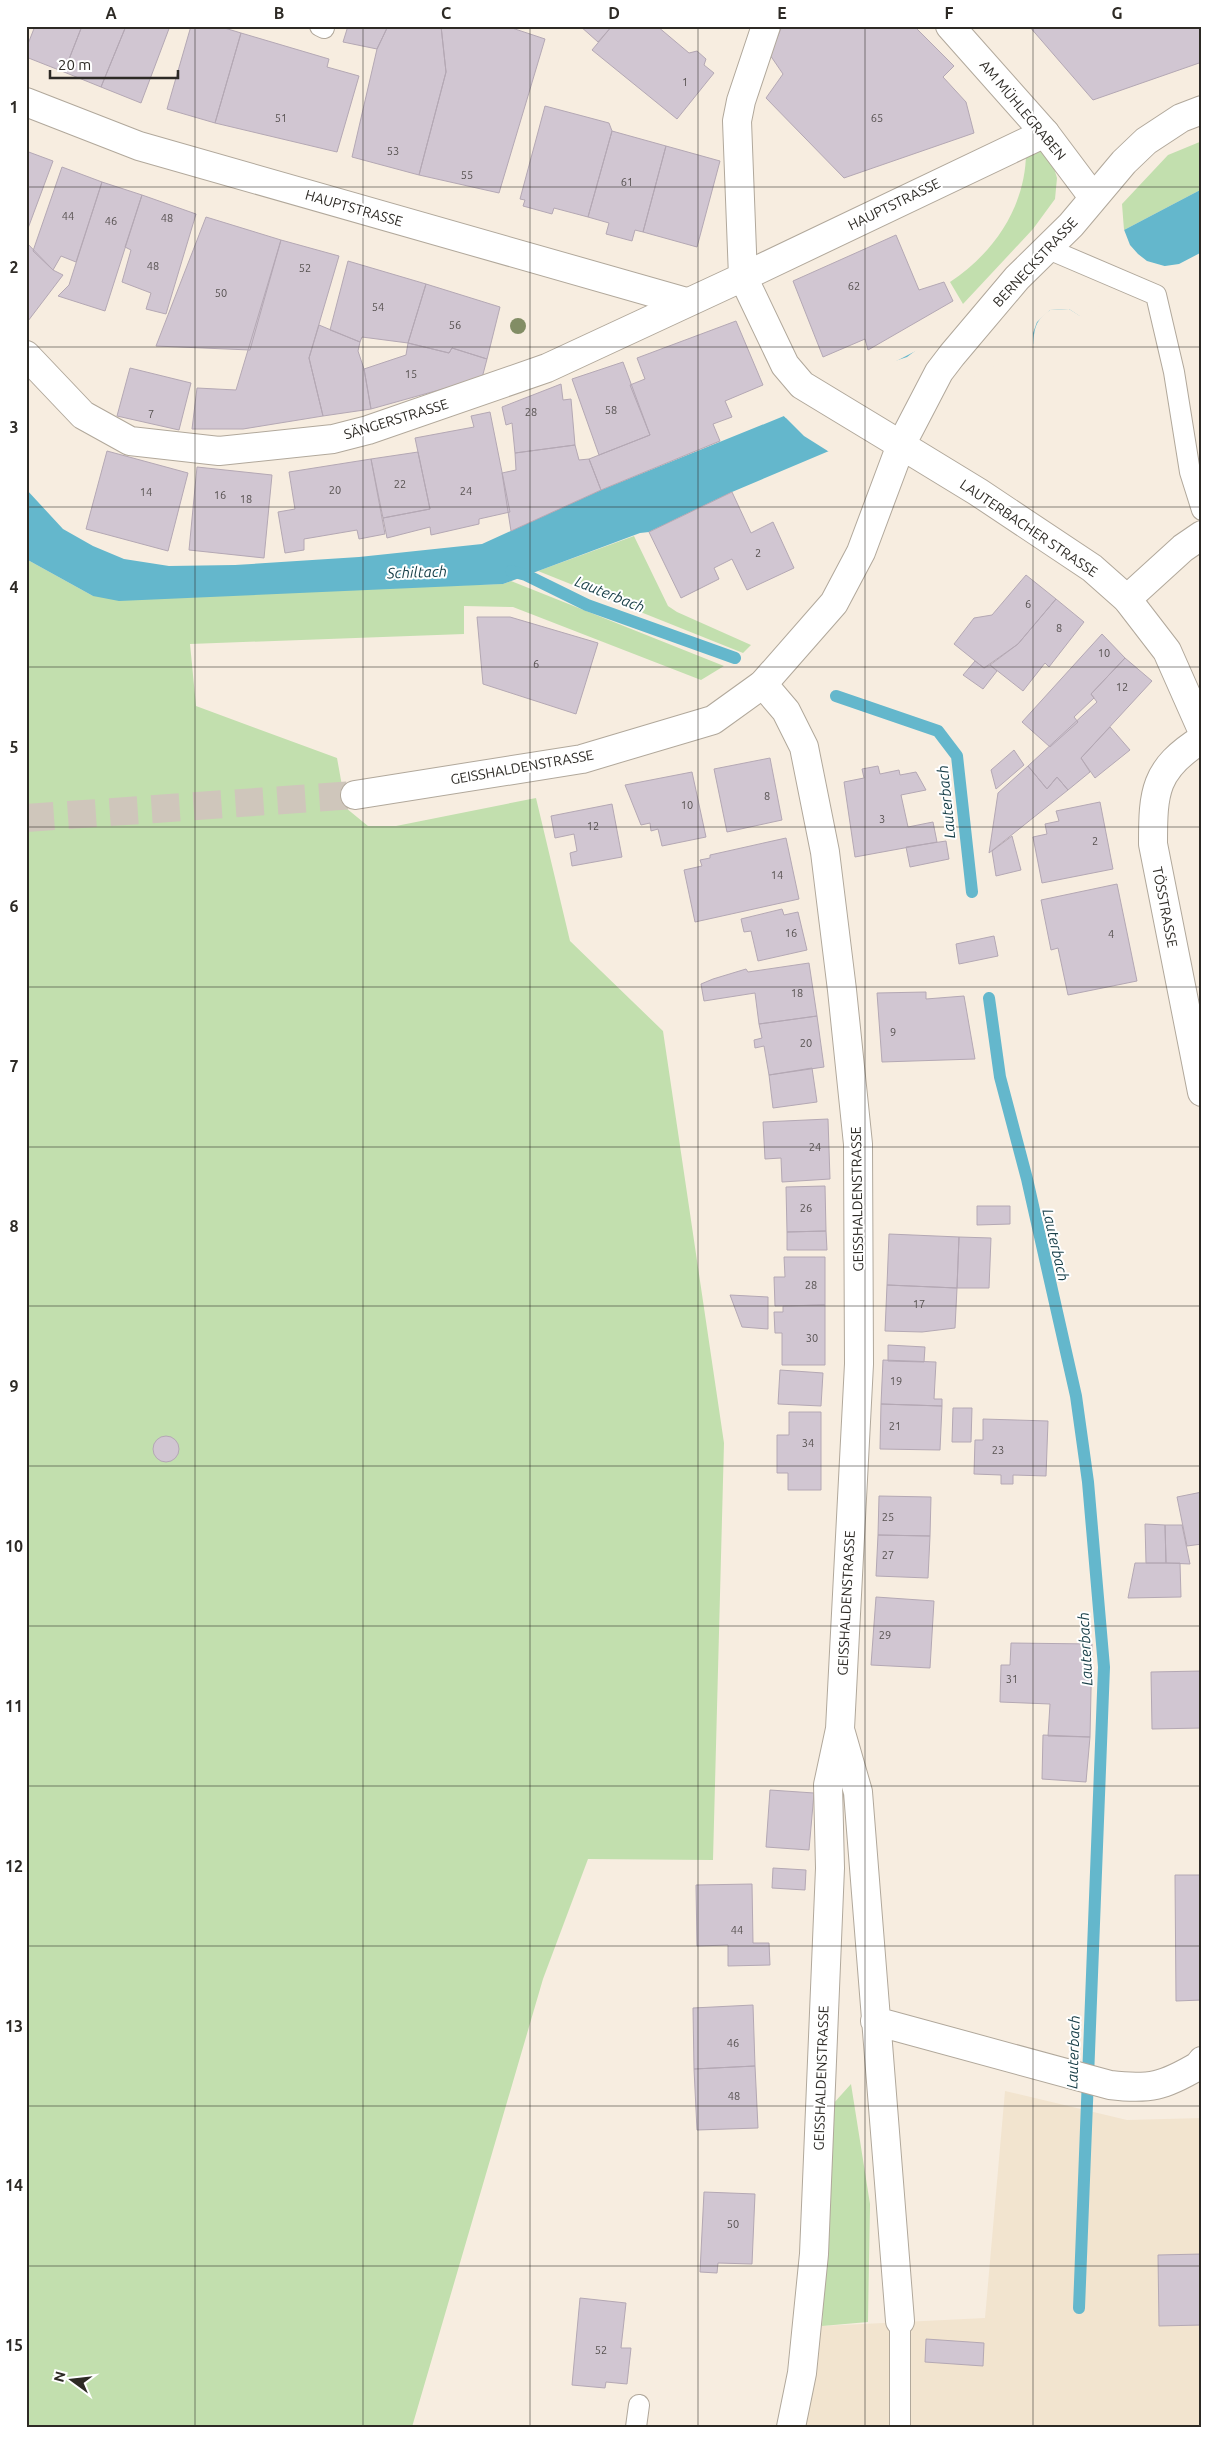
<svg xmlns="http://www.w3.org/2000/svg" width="1228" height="2453" viewBox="0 0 1228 2453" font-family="Ubuntu,sans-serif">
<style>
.built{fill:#f2e4cf}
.green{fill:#c2dfae}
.water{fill:#64b7cc}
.pier{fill:#f7ede0}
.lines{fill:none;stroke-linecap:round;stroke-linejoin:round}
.stream{stroke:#64b7cc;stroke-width:12}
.building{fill:#d1c6d2;stroke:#b4a8b4}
.secondary-tunnel{stroke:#cfc6bb;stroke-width:28;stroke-dasharray:28 14;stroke-linecap:butt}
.service-casing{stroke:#b1a89b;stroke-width:22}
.pedestrian-casing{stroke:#b1a89b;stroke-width:30}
.minor-casing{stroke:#b1a89b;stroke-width:30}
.secondary-casing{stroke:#b1a89b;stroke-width:30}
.service{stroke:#fff;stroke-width:20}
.pedestrian{stroke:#fff;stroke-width:28}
.minor{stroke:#fff;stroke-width:28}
.secondary{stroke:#fff;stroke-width:28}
.tree{fill:#828d65}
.grid{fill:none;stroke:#2d2a25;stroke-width:1;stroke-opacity:0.55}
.labels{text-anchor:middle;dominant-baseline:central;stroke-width:4;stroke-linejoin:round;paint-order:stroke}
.number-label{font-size:11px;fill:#565150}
.street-label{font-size:14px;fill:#2d2a25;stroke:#fff}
.water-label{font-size:15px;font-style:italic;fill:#173e47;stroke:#fff}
.neatline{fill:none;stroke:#2d2a25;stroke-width:2}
.grid-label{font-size:16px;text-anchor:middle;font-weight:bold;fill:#2d2a25}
</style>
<rect width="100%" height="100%" fill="#f7ede0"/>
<!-- built -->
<path class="built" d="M1005,2091L1127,2120L1202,2118V2427H803L822,2326L985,2318Z"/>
<!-- green -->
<path class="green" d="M1202,141V189L1124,230L1122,204L1168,155Z
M1043,148L1051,158L1057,178L1055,199L1033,229L963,304L950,282C994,253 1026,206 1026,152Z
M634,536L668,606L677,612L751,645L743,653L538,571Z
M26,559L93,596L503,584L511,581L724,666L701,680L513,607L464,606V634L190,644L196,706L337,758L346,808L368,826H396L536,798L570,941L663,1031L724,1443L713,1860L588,1859L543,1979L412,2427H26Z
M851,2084L870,2204L868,2322L822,2326L833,2104Z"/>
<!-- water -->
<path class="water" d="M1202,189V252L1179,264L1165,266L1080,316L1069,309L1050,310C1037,319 1033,328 1034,344L827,450L829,451L732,492L649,532L640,533L503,584L119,601L93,596L26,559V489L63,529L93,546L124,559L169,566L235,565L359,557L482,544L601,490L784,416L786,418L968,324L1124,230Z"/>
<!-- pier -->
<path class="pier" d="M1123,227L1130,245L1138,254L1147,261L1168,267L1081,317L1069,309L1050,310L1037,322L1033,333L1034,346L831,450V453L804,436L782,414L786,415L886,364L907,357L923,345L967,322Z"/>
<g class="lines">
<!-- stream -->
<path class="stream" d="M511,571L526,575L587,605L735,658
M836,696L938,731L957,756L972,892
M989,998L1000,1077L1027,1179L1076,1396L1088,1482L1104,1667L1079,2308"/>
</g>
<!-- building -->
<path class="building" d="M35,26H82L64,72L26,57V49Z
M82,26H126L101,87L64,72Z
M126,26H170L141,103L101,87Z
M191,26H218L241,33L215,123L167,109Z
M348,26H388L377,49L343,42Z
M388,26H441L446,72L419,175L352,157L377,49Z
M441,26H506L545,39L499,193L419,175L446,72Z
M580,26H612L598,42Z
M612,26H657L689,53L697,51L706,59L704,65L714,73L677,119L592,50Z
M782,26H914L954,66L943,77L966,102L974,133L844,178L766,98L783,74L770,55Z
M1029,26H1202V62L1093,100Z
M241,33L329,59L327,67L359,76L337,152L215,123Z
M545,106L609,123L612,131L588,217L554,208L552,214L523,206L525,200L520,199Z
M612,131L666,146L643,232L635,230L632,241L606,234L609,223L588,217Z
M666,146L720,161L697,247L643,232Z
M26,151L53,161L27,231H26Z
M62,167L102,182L76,262L61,256L53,270L33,251Z
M102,182L142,195L105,311L58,296L69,285Z
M142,195L196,214L166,314L146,309L151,293L122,282L131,250L125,247Z
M206,217L281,240L250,350L156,346Z
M896,235L919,290L944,282L953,301L868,350L865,339L823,357L793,281Z
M281,240L339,256L309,358L323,416L243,429H192L197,388L236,390Z
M26,242L53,270L63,275L28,321L26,319Z
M348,261L426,284L408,343L362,337L360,342L330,330Z
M426,284L500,307L487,359L452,348L449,353L408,343Z
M736,321L763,385L725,401L732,417L713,424L720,441L601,490L589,459L650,435L630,385L645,379L637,358Z
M319,325L360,342L358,351L364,369L371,409L323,416L309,358Z
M408,343L449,353L452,348L487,359L482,378L371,409L364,369L406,355Z
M623,362L650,435L599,455L572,379Z
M130,368L191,383L179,430L117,416Z
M561,384L563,400L571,399L575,445L515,453L512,423L506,425L502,407Z
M490,412L510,512L479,519V524L431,535L430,527L387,538L383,518L430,509L415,438L474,427L471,416Z
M575,445L579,460L589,459L601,490L511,531L502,473L516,470L515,453Z
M107,451L188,473L168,551L86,529Z
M418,452L430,509L383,518L371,459Z
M371,459L385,534L359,539L357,530L304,539V550L285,553L278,512L295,509L289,472Z
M197,467L272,475L264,558L189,550Z
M732,492L751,533L773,522L794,568L747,590L732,559L714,568L719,579L681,598L649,532Z
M1026,575L1056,599L1018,644L984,668L954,644L974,618L992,615Z
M1056,599L1084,622L1049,667L1045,663L1023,691L990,665L1018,644Z
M477,617H510L598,643L576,714L483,684Z
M1102,634L1125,658L1091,694L1094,698L1074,717L1078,722L1050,747L1022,722Z
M1125,658L1152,681L1081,758L1090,772L1068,790L1057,777L1047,789L1028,766L1097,702L1091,694Z
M975,661L984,668L990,665L997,671L983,689L963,675Z
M1110,727L1130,750L1095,778L1081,758Z
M1014,750L1024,765L996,789L991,770Z
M770,758L782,820L727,832L714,769Z
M878,766L880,774L899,770L900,775L916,772L926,790L901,795L908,827L933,822L937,842L855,857L844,782L864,778L862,769Z
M1028,766L1047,789L1057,777L1068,790L989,853L998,793Z
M692,772L706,837L662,846L658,829L651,831L650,823L641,825L625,785Z
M1100,802L1113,869L1042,883L1033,837L1047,834L1045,824L1059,821L1056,811Z
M612,804L622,857L572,866L570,853L577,851L574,834L555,838L551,816Z
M1012,836L1021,870L996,876L992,851Z
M786,838L799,899L695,922L684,870L702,866L700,860L710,858V855Z
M946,841L949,859L910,867L906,847Z
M1117,884L1137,981L1068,995L1058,948L1051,950L1041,900Z
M782,909L784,915L798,912L807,950L758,961L751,931L744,932L741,919Z
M994,936L998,956L959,964L956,944Z
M809,963L817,1016L759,1024L755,993L704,1001L701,984L713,979L746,969L748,972Z
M926,992V999L964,996L975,1059L882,1062L877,993Z
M817,1016L824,1067L769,1075L764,1046L755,1048L754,1040L762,1038L759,1024Z
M812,1068L817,1102L773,1108L769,1075Z
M828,1119L830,1179L782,1182L781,1158L765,1159L763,1122Z
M825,1186L826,1231L787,1232L786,1187Z
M977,1206H1010V1224L977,1225Z
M826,1231L827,1250H787V1232Z
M889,1234L959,1237L957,1288L887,1285Z
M959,1237L991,1238L989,1288H957Z
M784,1257H825V1305L775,1306L774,1277H785Z
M887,1285L957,1288L955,1328L922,1332L885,1331Z
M730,1295L768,1297V1329L742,1327Z
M825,1305V1365H782V1333H775L774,1312H783V1306Z
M888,1345L925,1347L924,1362L888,1361Z
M883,1360L936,1362L934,1399H942V1406L881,1404Z
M780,1370L823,1373L821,1406L778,1404Z
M881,1404L942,1406L940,1450L880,1449Z
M953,1408H972L971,1442H952Z
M789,1412H821V1490H788V1473H777V1435H789Z
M983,1419L1048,1421L1046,1476L1013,1475V1484H1001V1475L974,1474L975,1440H983Z
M153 1449a13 13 0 1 1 26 0a13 13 0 1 1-26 0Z
M1202,1492V1544L1187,1546L1177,1497Z
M879,1496L931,1497L930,1536L878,1535Z
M1145,1524L1165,1525L1166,1563H1146Z
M1165,1525H1182L1190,1564L1166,1563Z
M878,1535L930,1536L928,1578L876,1576Z
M1135,1563H1180L1181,1597L1128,1598Z
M876,1597L934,1601L930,1668L871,1665Z
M1011,1643L1092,1644L1090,1737L1048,1736L1050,1704L1000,1702L1001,1665H1010Z
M1202,1671V1728L1152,1729L1151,1672Z
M1043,1735L1090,1737L1086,1782L1042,1779Z
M770,1790L814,1793L809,1850L766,1847Z
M773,1868L806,1870L805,1890L772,1888Z
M1175,1875H1202V2000L1176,2001Z
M752,1884L753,1943H769L770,1965L728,1966V1945L697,1946L696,1885Z
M753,2005L755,2066L694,2069L693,2008Z
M755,2066L758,2128L697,2130L694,2069Z
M704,2192L755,2194L752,2264L718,2263L717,2273L700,2272Z
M1202,2254V2325L1159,2326L1158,2255Z
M580,2298L626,2303L621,2348H631L627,2384L606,2382L605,2388L572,2385Z
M926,2339L984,2343L983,2366L925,2362Z"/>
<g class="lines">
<!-- secondary-tunnel -->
<path class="secondary-tunnel" d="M26,818L355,795"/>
<!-- service casing -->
<g class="service-casing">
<path id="service" d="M320,26L324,28
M1046,248L1156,295L1174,372L1190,472L1202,510
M900,2321V2427
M636,2427L639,2405"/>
</g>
<!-- pedestrian casing -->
<g class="pedestrian-casing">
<path id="pedestrian" d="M26,102L139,146L686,302
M743,277L1045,133"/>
</g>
<!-- minor casing -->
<g class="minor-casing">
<path id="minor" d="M766,26L741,101L737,121L743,277L785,365L802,385L901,445
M950,26L1045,133L1093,197
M26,355L83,415L130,441L219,451L333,439L368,430L547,368L743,277
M1127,599L1183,548L1202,535
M763,684L786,711L804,747L825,852L842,990L858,1144L859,1364L840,1729L828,1785L830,1868L814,2254L802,2373L791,2427
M1202,739C1154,769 1153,792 1153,844L1202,1092
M841,1733L858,1792L900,2321
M875,2021L1110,2085C1150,2090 1164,2086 1198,2066L1202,2061"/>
</g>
<!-- secondary casing -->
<g class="secondary-casing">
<path id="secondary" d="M901,445L978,492L1092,568L1127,599L1167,651L1202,730
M355,795L582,759L713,720L763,684L834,603L861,552L901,445L939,372L952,355L1017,278L1071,225L1124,162L1146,141L1181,118L1202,110"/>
</g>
<!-- service -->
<use href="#service" class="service"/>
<!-- pedestrian -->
<use href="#pedestrian" class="pedestrian"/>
<!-- minor -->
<use href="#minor" class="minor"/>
<!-- secondary -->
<use href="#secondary" class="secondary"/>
</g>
<!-- trees -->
<circle class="tree" cx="518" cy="326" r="8"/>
<!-- grid -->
<path class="grid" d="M195,26V2427M363,26V2427M530,26V2427M698,26V2427M865,26V2427M1033,26V2427M26,187H1202M26,347H1202M26,507H1202M26,667H1202M26,827H1202M26,987H1202M26,1147H1202M26,1306H1202M26,1466H1202M26,1626H1202M26,1786H1202M26,1946H1202M26,2106H1202M26,2266H1202"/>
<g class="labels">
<!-- number labels -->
<g class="number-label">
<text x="685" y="82">1</text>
<text x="281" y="118">51</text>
<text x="877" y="118">65</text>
<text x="393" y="151">53</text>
<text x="467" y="175">55</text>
<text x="627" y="182">61</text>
<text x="68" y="216">44</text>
<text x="167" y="218">48</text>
<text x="111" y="221">46</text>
<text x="153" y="266">48</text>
<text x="305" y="268">52</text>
<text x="854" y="286">62</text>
<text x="221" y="293">50</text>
<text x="378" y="307">54</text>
<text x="455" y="325">56</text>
<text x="411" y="374">15</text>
<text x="611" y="410">58</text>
<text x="531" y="412">28</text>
<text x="151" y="414">7</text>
<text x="400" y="484">22</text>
<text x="335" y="490">20</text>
<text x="466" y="491">24</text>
<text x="146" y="492">14</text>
<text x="220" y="495">16</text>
<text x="246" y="499">18</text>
<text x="758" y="553">2</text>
<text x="1028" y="604">6</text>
<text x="1059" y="628">8</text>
<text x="1104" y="653">10</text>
<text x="536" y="664">6</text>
<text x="1122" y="687">12</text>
<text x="767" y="796">8</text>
<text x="687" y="805">10</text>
<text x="882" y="819">3</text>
<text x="593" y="826">12</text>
<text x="1095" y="841">2</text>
<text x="777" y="875">14</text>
<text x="791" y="933">16</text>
<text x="1111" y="934">4</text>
<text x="797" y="993">18</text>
<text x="893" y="1032">9</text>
<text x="806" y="1043">20</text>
<text x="815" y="1147">24</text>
<text x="806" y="1208">26</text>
<text x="811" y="1285">28</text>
<text x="919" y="1304">17</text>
<text x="812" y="1338">30</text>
<text x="896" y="1381">19</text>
<text x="895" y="1426">21</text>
<text x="808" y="1443">34</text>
<text x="998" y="1450">23</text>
<text x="888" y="1517">25</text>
<text x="888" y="1555">27</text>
<text x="885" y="1635">29</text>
<text x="1012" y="1679">31</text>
<text x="737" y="1930">44</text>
<text x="733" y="2043">46</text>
<text x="734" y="2096">48</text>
<text x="733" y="2224">50</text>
<text x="601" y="2350">52</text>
</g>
<!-- street labels -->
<g class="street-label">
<text transform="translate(1023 110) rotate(50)">AM MÜHLEGRABEN</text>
<text transform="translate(894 204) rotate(-26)">HAUPTSTRASSE</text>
<text transform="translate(354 208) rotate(16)">HAUPTSTRASSE</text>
<text transform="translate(1035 262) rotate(-47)">BERNECKSTRASSE</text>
<text transform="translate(396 419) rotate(-17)">SÄNGERSTRASSE</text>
<text transform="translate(1029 528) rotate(34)">LAUTERBACHER STRASSE</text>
<text transform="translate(522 767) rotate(-10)">GEISSHALDENSTRASSE</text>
<text transform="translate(1165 907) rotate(79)">TÖSSTRASSE</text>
<text transform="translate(857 1199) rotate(-91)">GEISSHALDENSTRASSE</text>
<text transform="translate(846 1603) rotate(-87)">GEISSHALDENSTRASSE</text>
<text transform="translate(821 2078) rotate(-88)">GEISSHALDENSTRASSE</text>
</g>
<!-- water labels -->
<g class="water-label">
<text transform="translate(417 572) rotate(-2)">Schiltach</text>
<text transform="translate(610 594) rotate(22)">Lauterbach</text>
<text transform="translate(946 802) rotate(-96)">Lauterbach</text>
<text transform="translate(1056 1245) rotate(77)">Lauterbach</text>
<text transform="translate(1085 1649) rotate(-93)">Lauterbach</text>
<text transform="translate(1073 2052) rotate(-88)">Lauterbach</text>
</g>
</g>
<!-- border -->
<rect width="1228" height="2453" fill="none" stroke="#ffffff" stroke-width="55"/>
<!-- north arrow -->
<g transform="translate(72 2380) rotate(285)" stroke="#ffffff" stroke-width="4" paint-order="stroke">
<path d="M0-4L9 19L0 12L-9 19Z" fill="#2d2a25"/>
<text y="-8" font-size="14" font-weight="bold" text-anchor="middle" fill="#2d2a25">N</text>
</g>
<!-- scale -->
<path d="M50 70v8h128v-8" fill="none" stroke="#2d2a25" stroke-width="2.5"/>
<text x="58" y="70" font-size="15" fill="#2d2a25" stroke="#ffffff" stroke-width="4" paint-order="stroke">20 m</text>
<rect x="28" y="28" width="1172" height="2398" class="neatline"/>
<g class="grid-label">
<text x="111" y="19">A</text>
<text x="279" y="19">B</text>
<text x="446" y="19">C</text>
<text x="614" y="19">D</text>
<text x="782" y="19">E</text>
<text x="949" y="19">F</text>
<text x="1117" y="19">G</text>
<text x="14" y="113">1</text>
<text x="14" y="273">2</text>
<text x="14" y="433">3</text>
<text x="14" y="593">4</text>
<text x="14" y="753">5</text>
<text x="14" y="912">6</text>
<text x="14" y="1072">7</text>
<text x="14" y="1232">8</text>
<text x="14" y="1392">9</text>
<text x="14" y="1552">10</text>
<text x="14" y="1712">11</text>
<text x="14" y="1872">12</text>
<text x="14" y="2032">13</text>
<text x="14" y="2191">14</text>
<text x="14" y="2351">15</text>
</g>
</svg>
